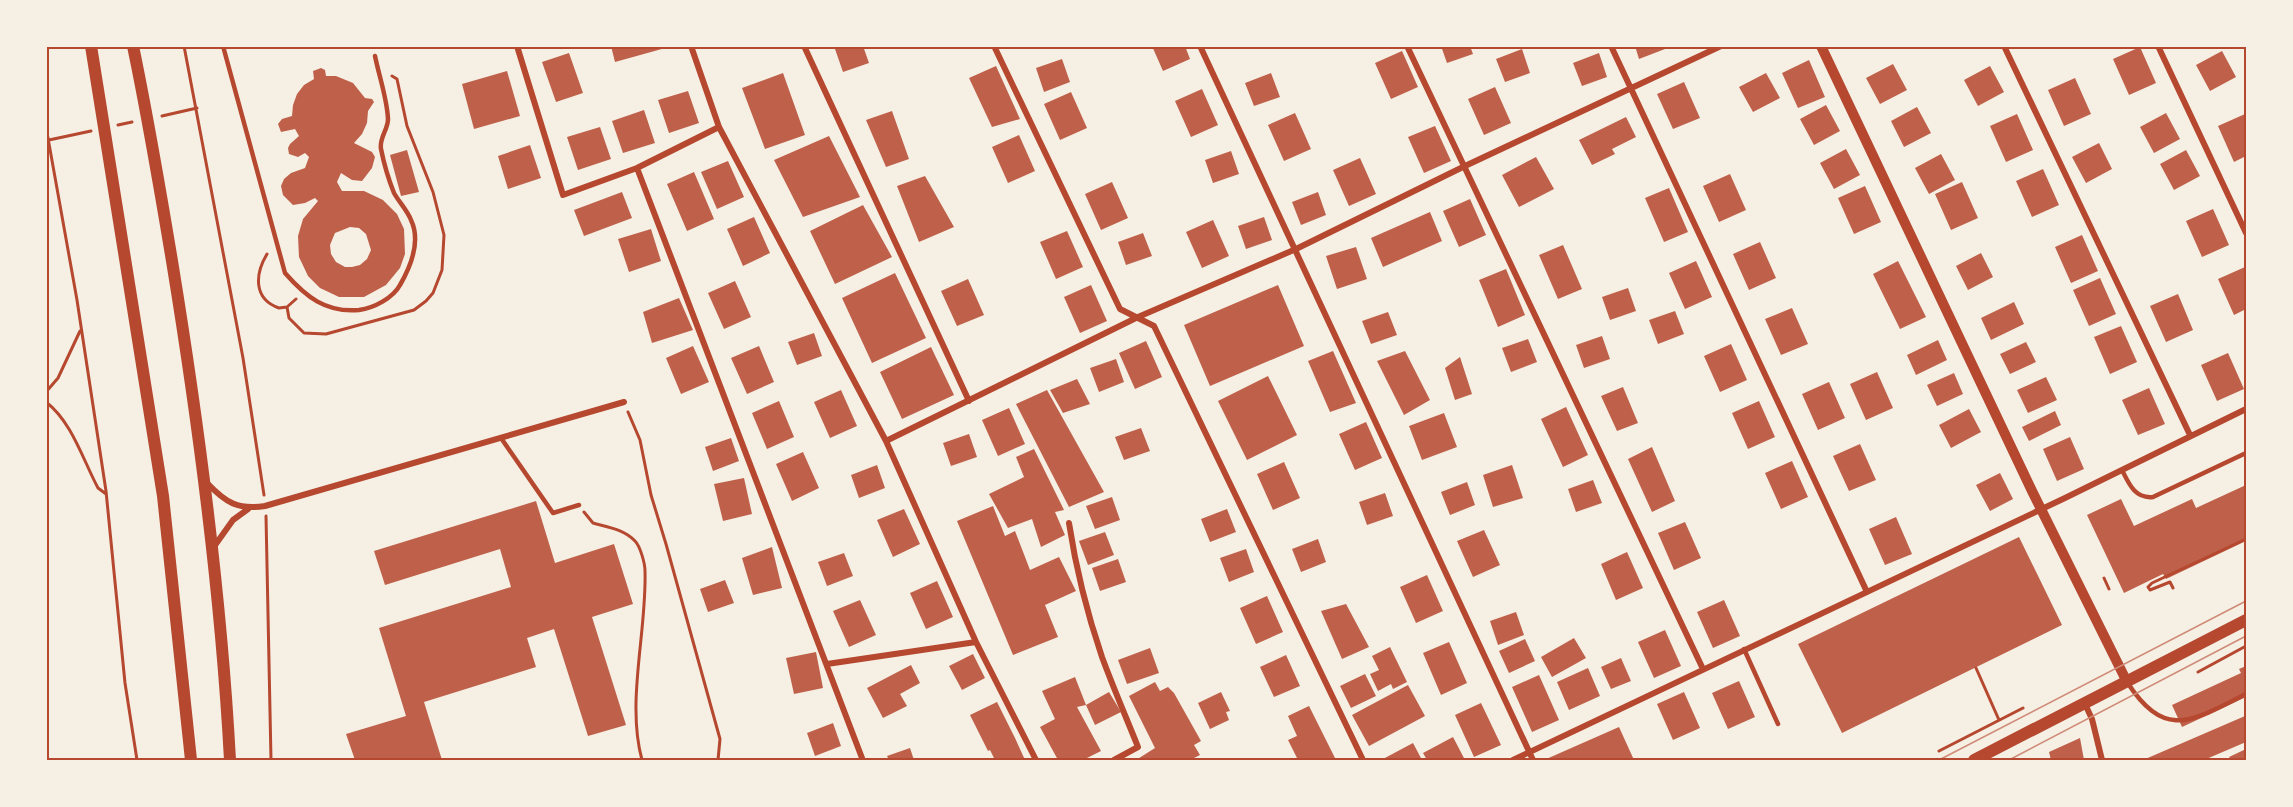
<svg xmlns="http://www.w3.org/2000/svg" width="2293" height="807" viewBox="0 0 2293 807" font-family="'IBM Plex Sans',sans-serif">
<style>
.building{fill:#bf614a;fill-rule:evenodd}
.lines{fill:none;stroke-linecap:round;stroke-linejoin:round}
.path{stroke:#b5482f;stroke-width:3}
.service{stroke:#b5482f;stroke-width:4.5}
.minor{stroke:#b5482f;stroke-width:6}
.tertiary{stroke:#b5482f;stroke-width:10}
.secondary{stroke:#b5482f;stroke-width:12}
.tram{stroke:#cf8b77;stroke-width:1.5}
.neatline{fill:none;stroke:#b5482f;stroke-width:2}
</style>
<rect width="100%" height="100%" fill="#f6efe4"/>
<!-- building -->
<path class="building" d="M611,46H669V47L615,62Z
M842,46H863L869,63L843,72L835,49Z
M1152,46H1185L1190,59L1163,71Z
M1441,46H1470L1473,54L1447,63Z
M1635,46H1664L1665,49L1639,59Z
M2140,47L2156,83L2129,95L2113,59Z
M1522,49L1530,73L1505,82L1496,59Z
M1402,51L1418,87L1391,99L1375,63Z
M2222,51L2236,77L2210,91L2196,65Z
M569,53L583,93L556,102L542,62Z
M1599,53L1607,77L1582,86L1573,63Z
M1062,59L1070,82L1044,92L1036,68Z
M1809,60L1825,97L1798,108L1782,73Z
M1893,64L1907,90L1880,104L1866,78Z
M996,66L1020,119L992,127L969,78Z
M1990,66L2004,92L1978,106L1964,80Z
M321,68L325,70L326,76H336L353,83L365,98L372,99L374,102L368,111L367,123L362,134L354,143L372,152L375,157L372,168L362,181L352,180L341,173L337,182L342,191H364L383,200L397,214L404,229L405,254L400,268L386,285L364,297H339L320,288L308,276L299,257L298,236L303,219L318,201L315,198L305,203L293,205L283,195L281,186L284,179L291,173L305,168L309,157L305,153L298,157L289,154L288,148L290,144L299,136L295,129L281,132L278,124L282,119L292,116L293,105L297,94L304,85L314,79L313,71ZM350,227L359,228L366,234L371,250L367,259L360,265L352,267H345L336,262L331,254L330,245L335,233Z
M507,71L520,116L474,129L462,84Z
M783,73L805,135L765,149L742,88Z
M1271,73L1280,97L1254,106L1245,83Z
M1766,73L1780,98L1753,112L1739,87Z
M2075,78L2091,114L2064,126L2048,90Z
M1684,82L1700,118L1673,129L1657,94Z
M1495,87L1511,123L1484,135L1468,99Z
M1202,89L1218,125L1191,137L1175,101Z
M688,91L699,123L669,133L658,100Z
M1071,92L1087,128L1060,140L1044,104Z
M1826,105L1840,131L1814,145L1800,119Z
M1917,107L1931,133L1904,147L1891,121Z
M644,110L655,143L623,153L612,121Z
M892,111L909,159L886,167L866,120Z
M1295,113L1311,149L1284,161L1268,125Z
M2166,113L2180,139L2154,153L2140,127Z
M2017,114L2033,150L2006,162L1990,126Z
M2245,114L2246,156L2234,162L2218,126Z
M1626,117L1636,137L1612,149L1615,154L1592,165L1579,140Z
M1435,126L1451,161L1424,173L1408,137Z
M600,127L611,159L578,170L567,137Z
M1019,135L1035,171L1008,183L992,147Z
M829,136L860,197L803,217L774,160Z
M2099,143L2112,169L2086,183L2072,157Z
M530,145L541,178L508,189L498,156Z
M1846,149L1860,175L1834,189L1820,163Z
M407,150L419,192L401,196L390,155Z
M2186,150L2200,176L2174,190L2160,164Z
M1231,151L1239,174L1213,183L1205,160Z
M1941,154L1955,180L1929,194L1915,168Z
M1536,157L1554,189L1519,207L1502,175Z
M1360,158L1376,194L1349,206L1333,170Z
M728,161L744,197L717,209L701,172Z
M2043,169L2059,205L2032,217L2016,181Z
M694,172L714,219L687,231L667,184Z
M1730,174L1746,210L1719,222L1703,186Z
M925,176L954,227L919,242L897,186Z
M1112,182L1128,218L1101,230L1085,194Z
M1962,182L1978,218L1951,230L1935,194Z
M1865,186L1881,222L1854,234L1838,198Z
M1669,188L1688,232L1664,242L1645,198Z
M622,192L632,218L584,236L574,210Z
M1318,192L1326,215L1301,225L1292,202Z
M1470,199L1486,235L1459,247L1443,211Z
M863,205L892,257L835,284L810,231Z
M2213,209L2229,245L2202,257L2186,221Z
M1430,212L1442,241L1383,267L1371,238Z
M754,217L770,253L743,266L727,229Z
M1264,217L1272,240L1246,249L1238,226Z
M1213,220L1229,256L1202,268L1186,232Z
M651,229L661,261L629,272L618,239Z
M1067,231L1083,267L1056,279L1040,242Z
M1143,233L1152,256L1126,265L1118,242Z
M2082,235L2098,271L2071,283L2055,247Z
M1760,242L1776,278L1749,290L1733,254Z
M1563,245L1582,289L1558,299L1539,255Z
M1356,247L1367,279L1337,289L1326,256Z
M1981,253L1993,277L1968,290L1956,266Z
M1696,261L1712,297L1685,309L1669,273Z
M1898,261L1926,317L1900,329L1873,274Z
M2245,267L2246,309L2234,315L2218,279Z
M1506,269L1525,315L1498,327L1479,280Z
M895,273L926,338L872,363L842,298Z
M2100,278L2116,314L2089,326L2073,290Z
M968,279L984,315L957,326L941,291Z
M735,281L751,317L724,329L708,293Z
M1091,285L1107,321L1080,333L1064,297Z
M1278,285L1304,346L1210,386L1184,325Z
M1628,288L1636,311L1610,320L1602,297Z
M2178,294L2193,330L2166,342L2150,306Z
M679,298L693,330L652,343L643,312Z
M2014,302L2024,324L1991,340L1981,318Z
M1792,308L1808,344L1781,355L1765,319Z
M1675,311L1684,334L1658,344L1649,320Z
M1388,312L1397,335L1371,344L1362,321Z
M2121,326L2137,362L2110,374L2094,337Z
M814,333L822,356L797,365L788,342Z
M1602,336L1610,359L1584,368L1576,345Z
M1528,339L1537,362L1511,372L1502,348Z
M1938,340L1947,360L1916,375L1907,355Z
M1146,341L1162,377L1135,389L1119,353Z
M2026,342L2036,362L2010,374L2000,354Z
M1731,344L1747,380L1720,392L1704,356Z
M693,346L709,382L681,394L666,358Z
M759,346L774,382L747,394L731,358Z
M931,347L954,395L902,419L880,372Z
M1333,351L1356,403L1330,412L1308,361Z
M1405,351L1430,400L1404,415L1377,361Z
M2228,353L2244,389L2217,401L2201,365Z
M1460,357L1472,394L1455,400L1445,368Z
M1116,359L1124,382L1099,392L1090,368Z
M1877,372L1893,408L1866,420L1850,384Z
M1954,373L1963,394L1937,406L1927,385Z
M1268,376L1297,435L1247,460L1218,401Z
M2046,377L2057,400L2028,413L2017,390Z
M1077,379L1090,404L1063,413L1050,390Z
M1829,382L1845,418L1818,430L1802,394Z
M1623,387L1638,423L1617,431L1601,396Z
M2149,388L2165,424L2138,435L2122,400Z
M841,390L857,426L830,438L814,402Z
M1047,390L1104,492L1069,507L1016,404Z
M779,401L794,437L767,449L752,413Z
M1759,401L1775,437L1748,449L1732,413Z
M1566,407L1588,455L1563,467L1541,419Z
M1009,408L1025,444L998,456L982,420Z
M1969,409L1981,432L1951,448L1939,425Z
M2055,411L2061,425L2029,441L2022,427Z
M1444,413L1457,447L1422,460L1409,426Z
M1366,422L1382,458L1355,470L1339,434Z
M1141,428L1150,451L1124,460L1115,437Z
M969,434L977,457L951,466L943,443Z
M2070,437L2084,469L2057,481L2043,449Z
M731,438L739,461L713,471L705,447Z
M1860,444L1876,480L1849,491L1833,456Z
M1652,447L1675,501L1652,512L1628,459Z
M1034,449L1064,510L1055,512L1065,535L1041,547L1032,519L1008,528L989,494L1024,477L1016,457Z
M803,452L819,488L792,501L776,464Z
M1792,461L1808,497L1781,509L1765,473Z
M1284,462L1300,498L1273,510L1257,474Z
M877,465L885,488L859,498L851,475Z
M1512,465L1523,498L1493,507L1483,475Z
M2000,473L2013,499L1990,511L1976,485Z
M744,478L752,514L723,521L714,484Z
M1593,480L1602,503L1576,512L1568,489Z
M1467,482L1475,505L1450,515L1441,492Z
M2246,485V541L2166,579L2163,574L2124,593L2087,515L2121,499L2134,526L2192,499L2196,508Z
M1385,493L1393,516L1367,525L1359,502Z
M1112,497L1120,520L1095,529L1086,506Z
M536,501L555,563L614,544L633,604L592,617L626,725L588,736L554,629L527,638L536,667L424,702L442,760H355L346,734L406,716L379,628L511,587L500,549L385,585L374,551Z
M993,506L1005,536L1015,531L1030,570L1059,557L1076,591L1045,605L1058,637L1013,655L957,521Z
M904,509L920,544L893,557L877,520Z
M1227,509L1236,532L1210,542L1201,519Z
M1896,517L1912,554L1885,565L1869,529Z
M1685,522L1701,558L1674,570L1658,533Z
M1484,530L1500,565L1473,577L1457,541Z
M1105,532L1114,555L1088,565L1079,541Z
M2019,537L2062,625L1842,733L1798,644Z
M1318,539L1326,562L1301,572L1292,549Z
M772,547L782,588L753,595L742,558Z
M1246,549L1254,572L1229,582L1220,558Z
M1627,552L1643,588L1616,600L1601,564Z
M844,553L853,576L827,586L818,562Z
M1118,559L1126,582L1100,591L1092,568Z
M1427,575L1443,611L1416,623L1400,587Z
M725,580L734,603L708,612L700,589Z
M937,581L953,617L926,629L910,593Z
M1267,596L1283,632L1256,644L1240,608Z
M860,600L876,635L849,647L833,611Z
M1724,600L1740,636L1713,648L1697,612Z
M1346,604L1369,647L1342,659L1321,611Z
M1516,612L1524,635L1498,645L1490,621Z
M1665,630L1681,666L1654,678L1638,642Z
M1574,638L1586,658L1552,677L1541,657Z
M1525,639L1535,661L1509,673L1499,651Z
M1449,642L1467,683L1441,695L1423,653Z
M1390,647L1407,682L1393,689L1391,684L1378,691L1370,674L1379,670L1372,656Z
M1150,648L1159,673L1127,684L1118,660Z
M816,652L823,688L794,694L786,658Z
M973,654L985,678L962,690L949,666Z
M1286,655L1300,686L1274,697L1260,667Z
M1621,658L1631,681L1611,689L1601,667Z
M911,665L920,683L900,694L907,706L883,718L867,688Z
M2246,666V680L2244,681L2246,697L2182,727L2172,705L2241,673L2239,669Z
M1588,668L1600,696L1569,710L1557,682Z
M1365,674L1376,696L1351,708L1340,686Z
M1539,675L1559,720L1532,732L1512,687Z
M1075,677L1086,705L1109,692L1121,712L1095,725L1086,705L1077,707L1101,751L1083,760H1058L1040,727L1055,719L1042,691Z
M1739,681L1755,717L1728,729L1712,693Z
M1155,682L1160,691L1168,687L1174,693L1201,741L1194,745L1200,755L1190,760H1136L1155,748L1129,696Z
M1408,685L1425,716L1369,746L1352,715Z
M1221,692L1230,711L1226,712L1229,720L1210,729L1198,703Z
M1684,692L1700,728L1673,740L1657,704Z
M997,702L1015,738L1025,760H995L990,750L988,751L970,715Z
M1481,703L1501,745L1474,757L1455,715Z
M1309,706L1336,760H1298L1288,740L1297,736L1288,716Z
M2245,716L2246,742L2204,760H2143Z
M833,723L841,746L815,756L807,733Z
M1619,727L1634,760H1544Z
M1453,737L1465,760H1427L1423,753Z
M2080,738L2084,760H2051L2049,752Z
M1413,743L1422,760H1384L1383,759Z
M910,748L914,760H889L887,756Z
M2246,749V760H2231L2229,757Z"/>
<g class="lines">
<!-- path -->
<path class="path" d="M184,46L243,358L264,495
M162,116L197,108
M118,125L132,122
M46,127L77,300L106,491L125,683L137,760
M49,140L91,131
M267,254C255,274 253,299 279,308L287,307L296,299
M287,307L289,318L304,333L326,334L414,310L426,301L433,293L442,270L444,235L433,192L407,126L397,79L392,76
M46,392L58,378L80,331
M46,402C72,422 83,460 98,488L106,494
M628,412L640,440L651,495L666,544L720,739L718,760
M584,512L593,523C607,527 624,529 635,541C640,546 645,563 645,571C647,631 626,702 642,760
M266,516L271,760
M2104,578L2109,589
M2173,588L2170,582L2150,590L2148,587L2152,583L2246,539
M1976,668L1999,720
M2198,672L2246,646
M1939,751L2023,708"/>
<!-- service -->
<path class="service" d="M223,46L285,273C306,297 326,313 359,310C374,308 393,298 400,285C411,266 421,241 411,220C407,210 399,202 394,193C388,178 384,164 381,149C379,138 388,130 388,119C387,98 379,76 375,56
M501,438L553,513L579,505
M2122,470C2129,484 2135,499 2153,497L2246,453
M1744,649L1778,724
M2127,682C2166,742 2193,720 2246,694"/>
<!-- minor -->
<path class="minor" d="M517,46L563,195L637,168L719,127
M691,46L719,127L886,441L976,642L1036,760
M804,46L969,401
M994,46L1120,309L1154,326L1363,760
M1200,46L1533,760
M1407,46L1703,669
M1611,46L1867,592
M2004,46L2190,435
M2158,46L2246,233
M637,168L862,758
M886,441L1138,317L1296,249L1465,166L1721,46
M207,483C226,503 238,510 265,506L624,402
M1069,523C1076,569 1087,613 1102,657C1113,687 1126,717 1138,747L1114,760
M213,548L233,520L248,509
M827,664L976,642
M2085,704L2092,719L2102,760
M1513,760L2065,498L2246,409"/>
<!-- tertiary -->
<path class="tertiary" d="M1821,46L2032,491L2127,682"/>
<!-- secondary -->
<path class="secondary" d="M91,46L163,496L191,760
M133,46C148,118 160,189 172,261C199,426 221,593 230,760
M1974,760L2246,620"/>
<!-- tram -->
<path class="tram" d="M1939,760L2246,601
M2009,760L2246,636"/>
</g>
<!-- border -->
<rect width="2293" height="807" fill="none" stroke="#f6efe4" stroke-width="96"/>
<rect x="48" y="48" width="2197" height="711" class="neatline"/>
</svg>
